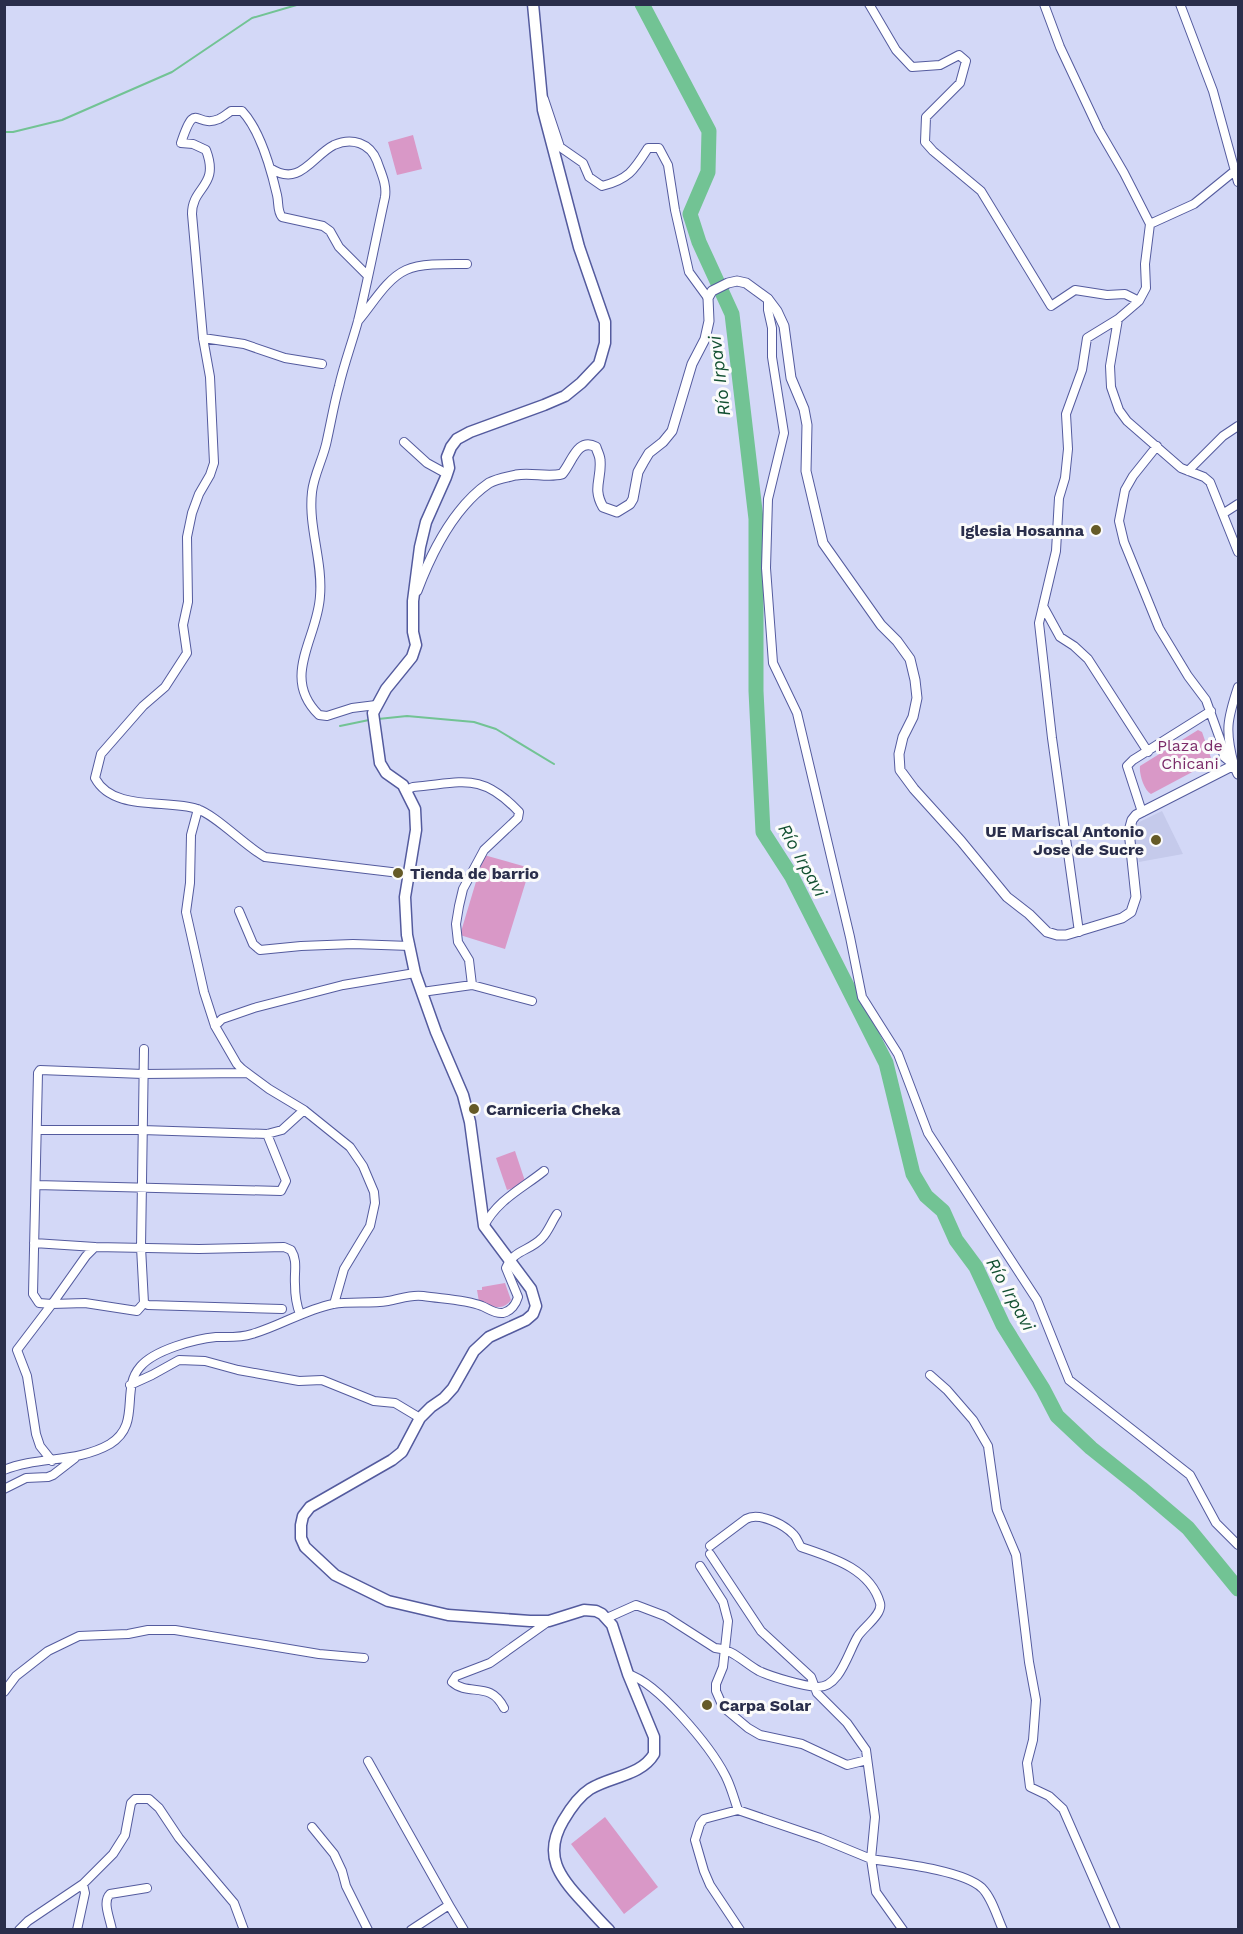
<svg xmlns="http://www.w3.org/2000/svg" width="1243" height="1934" viewBox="0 0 1243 1934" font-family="'Work Sans',sans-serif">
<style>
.built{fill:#c5caeb}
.green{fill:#d998c7}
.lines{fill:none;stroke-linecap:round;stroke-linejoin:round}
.stream{stroke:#72c394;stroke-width:2}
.river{stroke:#72c394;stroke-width:15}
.minor-casing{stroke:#545b9e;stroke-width:10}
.tertiary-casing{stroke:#545b9e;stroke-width:11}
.secondary-casing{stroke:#545b9e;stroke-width:13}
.minor{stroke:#fff;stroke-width:8}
.tertiary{stroke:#fff;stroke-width:9}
.secondary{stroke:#fff;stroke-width:10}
.poi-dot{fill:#655a27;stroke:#fbfbfb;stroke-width:2}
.labels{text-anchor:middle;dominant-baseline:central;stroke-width:6;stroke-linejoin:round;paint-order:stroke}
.poi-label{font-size:16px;font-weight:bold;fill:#2a2e4b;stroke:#fbfbfb;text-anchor:start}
.park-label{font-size:16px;fill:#7b2b69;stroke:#fbfbfb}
.water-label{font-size:18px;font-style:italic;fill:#125032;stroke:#fbfbfb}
</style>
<rect width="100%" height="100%" fill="#d3d8f7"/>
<!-- built -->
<path class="built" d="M1162,811L1183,854L1139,862L1133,825Z"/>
<!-- green -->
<path class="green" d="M413,135L422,169L397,175L388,142Z
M1198,730L1202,732L1211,758V762L1151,794C1144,790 1139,774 1140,766Z
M484,855L530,868L505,949L460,935Z
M515,1151L526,1184L507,1190L496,1158Z
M505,1283L511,1300C502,1312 492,1306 479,1302L477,1290H482V1287Z
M605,1817L658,1887L624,1914L571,1844Z"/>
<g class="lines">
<!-- stream -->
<path class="stream" d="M4,132H13L62,120L172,72L252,18L300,4
M378,719L407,716L474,722L496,729L554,764
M340,726L369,720"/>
<!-- river -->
<path class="river" d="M642,4L709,131L708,172L690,214L699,242L732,314L756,519V691L763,832L792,877L886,1063L913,1174L926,1196L943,1211L956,1240L976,1267L1003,1325L1043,1389L1057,1416L1091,1448L1141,1488L1188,1528L1238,1589"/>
<!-- minor casing -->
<g class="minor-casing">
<path id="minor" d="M869,4L896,50L912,67L940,65L959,55L966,61L960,83L926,117L925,142L933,151L981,191L1051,306L1075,290L1107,295L1125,294L1139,301
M1044,4L1060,47L1099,130L1124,173L1150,224L1145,264L1146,288L1139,301L1118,319L1110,366L1111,387L1119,410L1127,421L1181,468L1204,477L1210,482L1238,552
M1180,4L1213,91L1238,182
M544,99L560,147L583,163L589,177L602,186C629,179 634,170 648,148H659L668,165L675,210L689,272L708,298
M270,168C300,188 312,156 334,145C352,137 370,143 377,161C381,173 387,184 385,197C376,238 368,280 358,321C352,343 344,364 339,386C334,404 331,422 327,440C324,457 314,474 312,492C308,527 323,561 320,596C318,638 280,677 319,715L327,716L352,708L376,705
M1150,224L1194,204L1237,169
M368,276L339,247L330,231L323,226L282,217C277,211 279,203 277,195C271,169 260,130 242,111H231C228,113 223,117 219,119C195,129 196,98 181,143L193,144L206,150C220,187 192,186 192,214L203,338L210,377L214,463L210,475L199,494L192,513L187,537L188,602L183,625L187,653L165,687L143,706L101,754L95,778C113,812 167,799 197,809C216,815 245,846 265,857L408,874
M768,299V310L772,328V357L784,433L768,499L766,568L773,663L797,713L850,937L862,997L898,1054L928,1133L1037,1300L1069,1380L1190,1475L1216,1523L1238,1545
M358,321C372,305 386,279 406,270C422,263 449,264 467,264
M203,338L244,344L285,358L322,364
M404,442L427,463L447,474
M1157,446L1133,476L1125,490L1119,521L1124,542L1159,628L1188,676L1206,700L1221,742L1224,757L1234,765
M1188,471L1223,436L1238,426
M1224,513L1238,504
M1043,606L1060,637L1074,646L1088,659L1148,752
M1234,765C1225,731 1227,720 1238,687
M406,790L413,787C462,783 481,771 519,812L518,818L484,850L463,889L459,906L456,924L458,942L469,960L472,985
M198,809L191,835L190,883L186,912L204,992L215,1026L237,1064L242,1069L269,1089L304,1110L350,1147L363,1166L374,1192L375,1203L370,1226L344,1269L334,1304
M1142,812L1127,766L1133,760L1211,711
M239,911L253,944L260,950L301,946L353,944L410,946
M1079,932L1052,738L1039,623L1056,551L1059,498L1065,478L1068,449L1066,414L1082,370L1087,338L1118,319
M422,992L472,985L532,1001
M215,1026L222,1019L254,1008L343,985L415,973
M247,1073L143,1074L40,1070L38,1073L33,1294L39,1303L52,1304L86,1256L95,1247L199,1249L284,1247L291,1250C298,1261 294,1272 295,1284C295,1295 296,1304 300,1314
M37,1130H142L267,1134L282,1130L304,1110
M36,1185L281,1191L286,1181L267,1134
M484,1226C497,1200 523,1188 544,1171
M34,1243L95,1247
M144,1303L148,1305L282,1309
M930,1375L947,1390L973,1420L988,1446L997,1510L1016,1555L1029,1662L1036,1700L1033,1740L1027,1763L1030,1787L1049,1796L1063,1809L1116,1930
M130,1385L152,1375L179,1360L205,1361L238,1370L299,1381L322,1380L374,1401L395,1403L420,1418
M52,1461L40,1446L36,1434L27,1376L17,1350L52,1304L85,1303L137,1311L144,1303L141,1247L144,1049
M4,1470C38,1456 77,1463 110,1444C142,1424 120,1390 140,1367C154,1350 195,1339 216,1337C228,1337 240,1338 252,1334C280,1326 304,1310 333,1304C351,1301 369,1304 388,1301C400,1299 411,1294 423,1296C442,1299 464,1299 482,1306C489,1309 495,1314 503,1313C511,1311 516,1304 518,1297L506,1268C513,1250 530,1251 542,1238C548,1232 552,1221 557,1214
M4,1489L26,1478L48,1477L53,1475L75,1458
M710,1554L761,1631L811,1677L817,1693L847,1723L866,1750L875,1817L871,1859C897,1863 963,1870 982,1888C992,1898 997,1917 1003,1930
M700,1566L723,1602L728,1621L723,1667L716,1684V1691L723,1707L748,1728L760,1735L802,1744L847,1765L867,1760
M607,1618L636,1605L665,1616L715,1648C733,1649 744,1663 759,1671C772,1677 803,1686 817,1687C840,1688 848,1652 858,1636C864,1627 883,1614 880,1603C870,1568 830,1557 801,1547C798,1543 797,1538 794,1535C784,1524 759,1512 746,1519L710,1546
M628,1674C658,1683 710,1746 725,1775C731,1786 734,1799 738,1810
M4,1692L16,1676L48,1651L79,1636L128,1634L148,1630H175L319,1654L364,1658
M504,1708C490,1680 469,1697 452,1682L456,1676L490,1663L549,1621
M368,1761L449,1905L411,1930
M312,1827L334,1854L342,1871L346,1886L368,1930
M449,1905L464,1930
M19,1930L28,1921L83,1884
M77,1930L85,1893L83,1884L113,1854L125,1835L131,1803L135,1799H149L159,1808L179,1838L234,1903L244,1930
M112,1930C110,1918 102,1902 110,1894L147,1888
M740,1930L710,1885L704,1871L695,1840L700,1824L704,1819L738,1810L820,1838L871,1859L876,1892L903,1930"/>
</g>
<!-- tertiary casing -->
<g class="tertiary-casing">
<path id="tertiary" d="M417,591C432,551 454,507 489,483C496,479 508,477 516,475C532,472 547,478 562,474C572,463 577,437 596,447C597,451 600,456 600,460C602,479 592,488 603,507L617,512L630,504L633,499L638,472L643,463L649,453L663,442L672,431L692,364L705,339L709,321L708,298L712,291L728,283L737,281L746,283L768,299L777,311L784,326L791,378L804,409L807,425L806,471L823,543L881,625L897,641L910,659L915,680L917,698L913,717L903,737L899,754L900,770L914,789L961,841L1007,897L1029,914L1047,932L1057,935H1066L1122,918L1131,912L1136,897L1129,831L1132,820L1136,815L1234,765L1238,774"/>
</g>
<!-- secondary casing -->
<g class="secondary-casing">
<path id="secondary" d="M533,4L543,110L579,247L605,322V343L599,364L581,383L565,396L544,405L470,432L457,439L451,447L447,457L449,468L446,477L426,522L420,547L413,601V632L416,645L412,657L386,689L373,713L380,763L386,773L403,785L415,809L416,830L405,897L407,935L415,973L436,1032L463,1095L470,1122L484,1226L531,1289L536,1306L533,1314L526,1320L489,1337L474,1351L453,1388L444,1398L431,1407L420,1418L402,1452L392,1460L310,1507L303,1516L301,1525V1538L305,1547L335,1575L388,1601L448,1615L530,1621H549L584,1610L596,1611L602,1614L612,1625L628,1674L654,1737V1754C641,1776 611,1776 590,1789C579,1796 570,1809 563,1821C543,1855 559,1877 583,1902C592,1912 600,1921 609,1930"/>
</g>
<!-- minor -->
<use href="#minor" class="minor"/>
<!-- tertiary -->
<use href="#tertiary" class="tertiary"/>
<!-- secondary -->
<use href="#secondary" class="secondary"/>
</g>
<!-- markers -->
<g class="poi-dot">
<circle cx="1096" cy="530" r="6"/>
<circle cx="1156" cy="840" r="6"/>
<circle cx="398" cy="873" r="6"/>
<circle cx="474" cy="1109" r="6"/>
<circle cx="707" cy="1705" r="6"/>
</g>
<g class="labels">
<!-- poi labels -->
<g class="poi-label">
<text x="1084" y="530" text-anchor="end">Iglesia Hosanna</text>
<text x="1144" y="831" text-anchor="end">UE Mariscal Antonio<tspan x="1144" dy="18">Jose de Sucre</tspan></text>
<text x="410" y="873">Tienda de barrio</text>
<text x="486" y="1109">Carniceria Cheka</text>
<text x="719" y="1705">Carpa Solar</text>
</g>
<!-- park labels -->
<g class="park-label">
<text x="1190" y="745">Plaza de<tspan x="1190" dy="18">Chicani</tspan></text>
</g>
<!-- water labels -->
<g class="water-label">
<text transform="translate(719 376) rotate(-97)">Río Irpavi</text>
<text transform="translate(803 860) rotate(61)">Río Irpavi</text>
<text transform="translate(1011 1294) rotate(61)">Río Irpavi</text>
</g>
</g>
<!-- border -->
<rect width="1243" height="1934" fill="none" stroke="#2a2e4b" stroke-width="12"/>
</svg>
